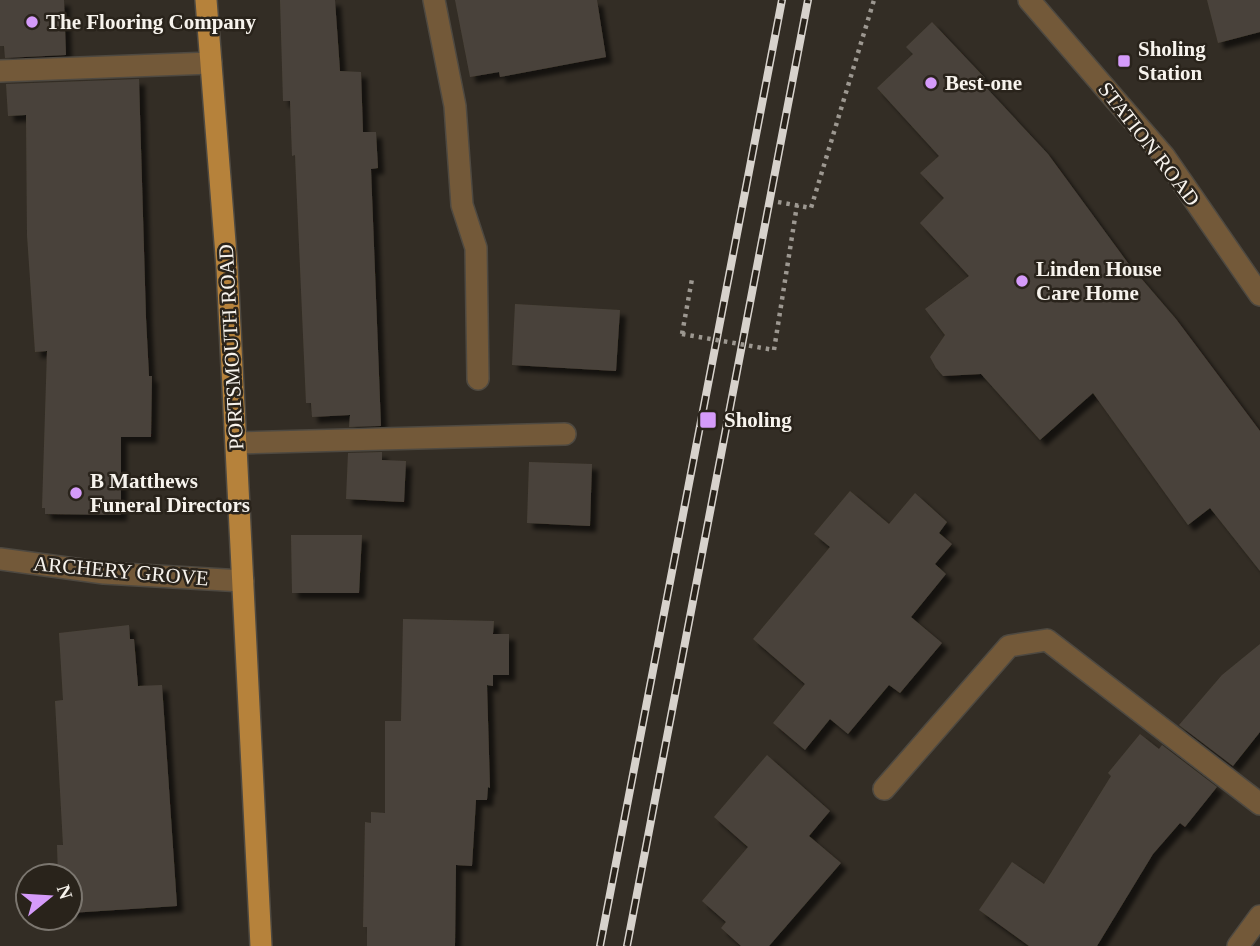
<svg xmlns="http://www.w3.org/2000/svg" width="1260" height="946" viewBox="0 0 1260 946" font-family="Georgia,serif">
<style>
.building{fill:#4a433a;filter:url(#shadow)}
.lines{fill:none;stroke-linecap:round;stroke-linejoin:round}
.service-casing{stroke:#4e4941;stroke-width:24}
.minor-casing{stroke:#4e4941;stroke-width:24}
.tertiary-casing{stroke:#4e4941;stroke-width:24}
.primary-casing{stroke:#4e4941;stroke-width:24}
.path{stroke:#9d9891;stroke-width:4.5;stroke-dasharray:3.5 5;stroke-linecap:butt}
.service{stroke:#735939;stroke-width:21}
.minor{stroke:#735939;stroke-width:21}
.tertiary{stroke:#735939;stroke-width:21}
.primary{stroke:#b6823b;stroke-width:21}
.rail-casing{stroke:#d7d2cc;stroke-width:8}
.rail{stroke:#29231b;stroke-width:5;stroke-dasharray:16;stroke-linecap:butt}
.path-bridge{stroke:#9d9891;stroke-width:4.5;stroke-dasharray:3.5 5;stroke-linecap:butt}
.poi-dot{fill:#d59bfa;stroke:#29231b;stroke-width:2.5}
.labels{text-anchor:middle;dominant-baseline:central;stroke-width:5;stroke-linejoin:round;paint-order:stroke}
.poi-label{font-size:21px;font-weight:bold;fill:#f7f3ed;stroke:#29231b;text-anchor:start}
.street-label{font-size:21px;fill:#f7f3ed;stroke:#29231b}
</style>
<defs>
<filter id="shadow"><feDropShadow dx="6" dy="6" stdDeviation="2" flood-color="#0009"/></filter>
</defs>
<rect width="100%" height="100%" fill="#332d25"/>
<!-- building -->
<path class="building" d="M0,0H64L66,55L5,58L4,46H0Z
M280,0H335L340,71L361,72L363,132H376L378,168L371,169L381,426L349,427L350,415L312,417L311,403H306L295,155L292,156L290,101H283Z
M455,0H597L606,57L500,77L499,72L470,77Z
M1207,0H1260V32L1218,43Z
M932,22L985,78L981,82L1048,154L1128,263L1176,319L1260,431V571L1210,508L1188,525L1093,393L1040,440L981,374L943,376L936,368L930,357L945,335L925,309L969,276L920,223L944,198L920,173L939,156L877,88L913,54L906,47Z
M139,79L146,318L149,376H152L151,437H121V515L45,514V508H42L47,351L35,352L27,235L26,115L8,116L6,84Z
M515,304L620,310L616,371L512,365Z
M382,452V460L406,461L404,502L346,499L348,453Z
M529,462L592,464L590,526L527,523Z
M850,491L889,524L915,493L947,522L939,533L952,544L935,564L946,574L911,617L942,643L900,693L889,685L848,734L830,719L805,750L773,723L805,684L753,639L830,547L814,534Z
M291,535H362L359,593H292Z
M403,619L494,621L493,634H509V675H493V686L487,685L490,788L488,787L487,800H476L472,866L456,865L455,946H367V927H363L365,822L371,823V812L385,813V721H401Z
M129,625L130,639H134L138,686L162,685L177,906L70,913V876H58L57,845H63L55,701L63,700L59,633Z
M1260,644V732L1233,766L1179,725L1222,675Z
M1140,734L1159,749L1162,745L1217,787L1185,827L1180,823L1153,854L1097,946H1029L979,910L1012,862L1044,884L1111,776L1108,773Z
M767,755L830,811L809,836L841,863L769,946H741L721,928L726,922L702,901L748,847L714,817Z"/>
<g class="lines">
<!-- service casing -->
<g class="service-casing">
<path id="service" d="M434,0L455,106L462,205L476,248L478,379
M0,71L211,63
M236,443L565,434
M884,789L1009,646L1047,640L1260,804"/>
</g>
<!-- minor casing -->
<g class="minor-casing">
<path id="minor" d="M0,559L104,573L243,581"/>
</g>
<!-- tertiary casing -->
<g class="tertiary-casing">
<path id="tertiary" d="M1029,0L1164,156L1260,295
M1238,946L1260,916"/>
</g>
<!-- primary casing -->
<g class="primary-casing">
<path id="primary" d="M206,0L227,268L261,946"/>
</g>
<!-- path -->
<path class="path" d="M778,202L811,208L874,0
M682,334L692,279
M774,350L797,205"/>
<!-- service -->
<use href="#service" class="service"/>
<!-- minor -->
<use href="#minor" class="minor"/>
<!-- tertiary -->
<use href="#tertiary" class="tertiary"/>
<!-- primary -->
<use href="#primary" class="primary"/>
<!-- rail casing -->
<g class="rail-casing">
<path id="rail" d="M600,946L782,0
M627,946L808,0"/>
</g>
<!-- rail -->
<use href="#rail" class="rail"/>
<!-- path-bridge -->
<path class="path-bridge" d="M682,334L774,350"/>
</g>
<!-- markers -->
<g class="poi-dot">
<circle cx="32" cy="22" r="7"/>
<rect x="1117" y="54" width="14" height="14" rx="3.5"/>
<circle cx="931" cy="83" r="7"/>
<circle cx="1022" cy="281" r="7"/>
<rect x="699" y="411" width="18" height="18" rx="3.5"/>
<circle cx="76" cy="493" r="7"/>
</g>
<g class="labels">
<!-- poi labels -->
<g class="poi-label">
<text x="46" y="22">The Flooring Company</text>
<text x="1138" y="49">Sholing<tspan x="1138" dy="24">Station</tspan></text>
<text x="945" y="83">Best-one</text>
<text x="1036" y="269">Linden House<tspan x="1036" dy="24">Care Home</tspan></text>
<text x="724" y="420">Sholing</text>
<text x="90" y="481">B Matthews<tspan x="90" dy="24">Funeral Directors</tspan></text>
</g>
<!-- street labels -->
<g class="street-label">
<text transform="translate(1149 144) rotate(52)">STATION ROAD</text>
<text transform="translate(231 347) rotate(-93)">PORTSMOUTH ROAD</text>
<text transform="translate(121 571) rotate(5)">ARCHERY GROVE</text>
</g>
</g>
<!-- north arrow -->
<g transform="translate(49 897) rotate(72)"><circle r="33" fill="#29231b" stroke="#7b766f" stroke-width="2"/>
<path d="M0-5L12 26L0 18L-12 26Z" fill="#d59bfa"/>
<text y="-10" font-size="19" font-weight="bold" text-anchor="middle" fill="#f7f3ed">N</text>
</g>
</svg>
